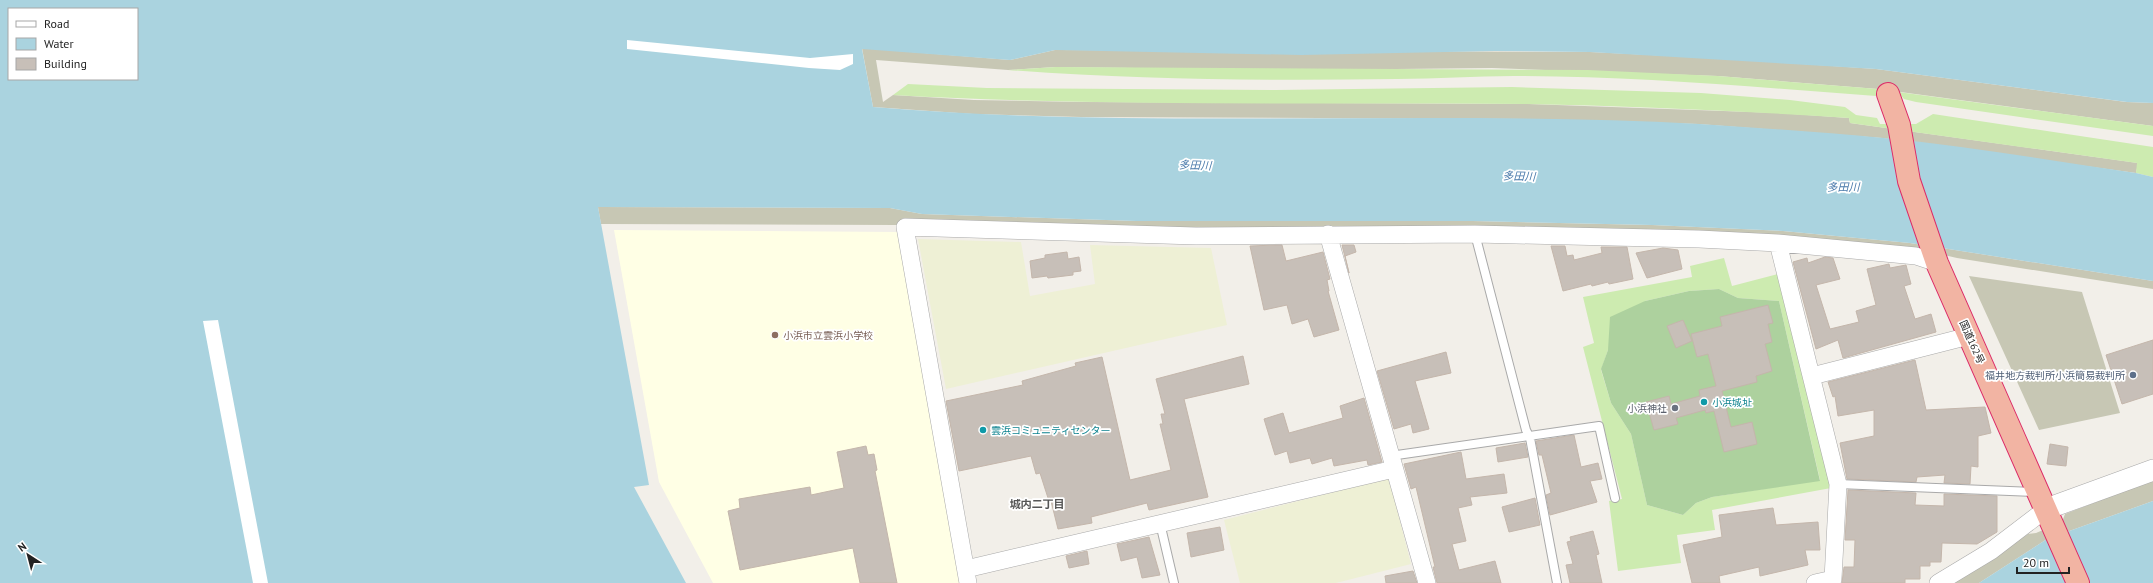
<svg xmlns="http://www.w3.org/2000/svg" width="2153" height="583" viewBox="0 0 2153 583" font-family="'PT Sans','Noto Sans JP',sans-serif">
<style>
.education{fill:#ffffe5}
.construction{fill:#c7c7b4}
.farmland{fill:#eef0d5}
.grass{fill:#cdebb0;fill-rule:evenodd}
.forest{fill:#add19e}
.water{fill:#aad3df;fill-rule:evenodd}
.pier{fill:#fff}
.building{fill:#c7bfb8;stroke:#c4b6ab}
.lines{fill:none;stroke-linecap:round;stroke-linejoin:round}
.service-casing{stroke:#a9a9a9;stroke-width:10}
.minor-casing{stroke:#a9a9a9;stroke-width:18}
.tertiary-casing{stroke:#a9a9a9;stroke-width:22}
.trunk-casing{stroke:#dc2a67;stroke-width:24}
.service{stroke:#fff;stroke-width:8}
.minor{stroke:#fff;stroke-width:17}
.tertiary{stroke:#fff;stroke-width:21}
.trunk{stroke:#f2b4a3;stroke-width:22}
.education-dot{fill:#8d6e63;stroke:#fff;stroke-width:1.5}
.service-dot{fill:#5c6f8a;stroke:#fff;stroke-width:1.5}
.culture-dot{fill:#0f9aa8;stroke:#fff;stroke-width:1.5}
.worship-dot{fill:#6b7280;stroke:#fff;stroke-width:1.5}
.labels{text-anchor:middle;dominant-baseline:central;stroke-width:3.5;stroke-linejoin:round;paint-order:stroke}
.education-label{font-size:10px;fill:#785e54;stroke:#fff;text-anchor:start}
.street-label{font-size:10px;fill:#222;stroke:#fff}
.service-label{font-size:10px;fill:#4e5e75;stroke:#fff;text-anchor:end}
.culture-label{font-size:10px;fill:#0d838f;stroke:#fff;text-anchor:start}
.worship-label{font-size:10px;fill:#5b616d;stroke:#fff;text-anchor:end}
.water-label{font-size:11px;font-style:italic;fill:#4a7aab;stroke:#fff}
.neighbourhood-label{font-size:11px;font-weight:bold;fill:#555;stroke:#fff}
</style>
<rect width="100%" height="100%" fill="#f2efe9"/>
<!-- education -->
<path class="education" d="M614,230L899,232L962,583H713L659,482Z"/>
<!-- construction -->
<path class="construction" d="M862,48L1010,60L1055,50L1590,52L1732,59L1876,69L2126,102L2153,103V126L1878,89L1718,76L1492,68L1300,70L1056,67L1008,70L876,60L883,102L893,95L974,100L1080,102L1529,104L1779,113L1849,118L1850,123L2138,163L2136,173L1882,138L1698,124L1530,119L1081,117L973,114L873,107Z
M598,207L890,208L922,214L1136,221H1473L1652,225L1783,231L1910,243L2153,281V289L1957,258L1918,249L923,223L903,218L898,225L601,224Z
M1969,276L2082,292L2120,413L2039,430Z
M2153,480V501L2047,539L1979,583H1953L2028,534L2036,533L2062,522L2065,514Z"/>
<!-- farmland -->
<path class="farmland" d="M918,239L1021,242L1030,296L1095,284L1090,245L1211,248L1227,325L946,389Z
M1389,478L1411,564L1336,583H1240L1224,520Z"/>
<!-- grass -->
<path class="grass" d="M1056,67L1588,70L1718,76L1878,89L1876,96C1756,87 1635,76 1514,76C1475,76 1436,79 1397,79C1268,81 1137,80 1008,70Z
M908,84L987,88L1275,90L1512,87L1701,93L1790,100L1845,107L1856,115L1877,118L1880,124H1916L1933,114L2153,147V177L2136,173L2137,163L1850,123L1849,118C1742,111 1634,106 1527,104C1316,102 1104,107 893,95Z
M1898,92L2153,126V136L1916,102L1904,99Z
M1724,258L1732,286L1778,274L1831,488L1712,510L1715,530L1677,535L1681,563L1618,571L1609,501L1622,499L1583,347L1594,343L1583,297L1692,277L1690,266ZM1719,289L1738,298L1779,301L1820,480L1712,497L1696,503L1683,515L1647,505L1631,434L1611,403L1601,370L1608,350L1645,301L1689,291Z"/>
<!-- forest -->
<path class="forest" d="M1719,289L1738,298L1779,301L1820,481L1712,497L1696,503L1683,515L1647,505L1631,434L1611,403L1601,369L1608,350L1610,317L1645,301L1689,291Z"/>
<!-- water -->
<path class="water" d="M0,0H2153V103L2127,102L1876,69L1590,52L1494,51L1301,55L1055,50L1010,60L862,49L873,107C1148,130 1425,109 1700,124C1761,128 1823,132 1884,138C1968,146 2052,161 2136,173L2153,177V281L1910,243L1783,231L1652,225L1473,221H1136L922,214L890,208L598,207L649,485L634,487L686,583H0ZM9,9H137V79H9Z
M2153,501V583H1979L2047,539Z"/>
<!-- pier -->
<path class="pier" d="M627,40L810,58L853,54V64L840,70L809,68L627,49Z
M218,320L268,583H253L203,321Z"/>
<!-- building -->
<path class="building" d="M1276,245H1282L1286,261L1323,252L1330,279L1327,280L1329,291H1328L1339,330L1314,337L1308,319L1292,324L1287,305L1264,310L1250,246Z
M1342,245H1354L1356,252L1345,256L1349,273Z
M1551,246H1565L1567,256L1573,255L1574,260L1602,253L1601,247H1627L1633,279L1609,284L1608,282L1592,286L1591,284L1563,291Z
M1663,248L1678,250L1682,269L1647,278L1636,253Z
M1067,252L1068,259L1079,257L1081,271L1073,272V275L1048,278L1047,276L1032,278L1030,261L1045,258V255Z
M1825,257L1833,258L1840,279L1816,285L1830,329L1859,322L1856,311L1876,305L1867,269L1889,264L1890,268L1906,265L1911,284L1904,286L1915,319L1931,314L1936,332L1843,358L1838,340L1816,349L1793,262L1807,258L1808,263Z
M1768,305L1773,323L1768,324L1772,342L1765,344L1772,371L1756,376L1757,382L1722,391L1731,427L1752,422L1757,444L1724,452L1714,411L1706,413L1705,410L1676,418L1678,424L1654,430L1646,402L1669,396L1671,404L1700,396L1699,390L1716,386L1708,354L1697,357L1691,334L1722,326L1720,317Z
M1683,320L1692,341L1676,348L1667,326Z
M2153,340V394L2122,404L2106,355Z
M1446,352L1451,373L1415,381L1429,429L1413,433L1411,424L1394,429L1377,371Z
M1243,356L1249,384L1184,399L1208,497L1149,510L1147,503L1091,517L1092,523L1058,529L1050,497L1048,498L1040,473L1036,474L1031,456L959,471L946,401L1023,385L1022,381L1076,366L1075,363L1102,357L1130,480L1171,470L1160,424H1163L1161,414H1165L1156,379Z
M1915,360L1926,410L1985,407L1991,433L1978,436V467L1971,466L1970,484L1944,483L1945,475L1917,477L1916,482L1847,479L1840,443L1874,436V410L1838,416L1835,396L1833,397L1828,382Z
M1364,398L1382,462L1368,465L1367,460L1334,466L1332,458L1312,464L1310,458L1290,463L1287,451L1275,455L1264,419L1283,413L1289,433L1343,418L1340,406Z
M1574,435L1581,467L1598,463L1602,479L1590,481L1597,502L1550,515L1546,495L1551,493L1542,455H1539L1536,441Z
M1525,443L1528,457L1498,462L1496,448Z
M2050,444L2068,447L2066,466L2047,464Z
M866,446L868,455L874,454L877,470L875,471L897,583H860L853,548L740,570L728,511L740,508L739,499L810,487L811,495L844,488L837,452Z
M1461,452L1466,479L1504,474L1507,493L1470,497L1472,505L1458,508L1466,541L1452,544L1459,570L1495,561L1501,583H1437L1433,567H1435L1416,487L1411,489L1404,464Z
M1848,490L1916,493L1915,505L1944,506V494L1997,496V532L1977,544L1942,543L1941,562H1930V566H1920V579H1905V583H1842L1844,567H1854L1855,540H1845Z
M1535,498L1540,525L1509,532L1502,507Z
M1773,508L1776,525L1818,522L1820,550H1805L1808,565L1760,576L1759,567L1719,576L1720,583H1692L1683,545L1722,537L1719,515Z
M1220,527L1224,550L1191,557L1187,533Z
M1593,531L1599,554L1596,555L1602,583H1570L1566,565L1573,564L1567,542L1571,541L1570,537Z
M1149,537L1160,575L1142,578L1137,557L1121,561L1117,544Z
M1087,551L1089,564L1069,568L1066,556Z
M1413,571L1417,583H1386L1385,576Z"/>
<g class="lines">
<!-- service casing -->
<g class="service-casing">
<path id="service" d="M1475,234L1526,430L1530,438L1557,583
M1390,456L1599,426L1615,498
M1838,484L2037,492
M1160,523L1174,583"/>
</g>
<!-- minor casing -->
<g class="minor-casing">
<path id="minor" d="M1328,234L1427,583
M1778,243L1838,484L1833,579L1815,583
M1812,376L1969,336
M966,569L1394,469
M968,583L905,227L1196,236L1475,234L1699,239L1778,243L1916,256L1937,263
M1938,583L1991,551L2046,509"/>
</g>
<!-- tertiary casing -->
<g class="tertiary-casing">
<path id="tertiary" d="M2046,509L2153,470"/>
</g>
<!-- trunk casing -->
<g class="trunk-casing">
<path id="trunk" d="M1888,94L1899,125L1909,181L1937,263L2078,583"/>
</g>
<!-- service -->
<use href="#service" class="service"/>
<!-- minor -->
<use href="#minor" class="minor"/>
<!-- tertiary -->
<use href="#tertiary" class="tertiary"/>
<!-- trunk -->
<use href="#trunk" class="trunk"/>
</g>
<!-- markers -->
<circle class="education-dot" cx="775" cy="335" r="4"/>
<circle class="service-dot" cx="2133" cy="375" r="4"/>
<g class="culture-dot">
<circle cx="1704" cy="402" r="4"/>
<circle cx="983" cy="430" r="4"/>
</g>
<circle class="worship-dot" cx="1675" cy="408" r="4"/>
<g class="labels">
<!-- education labels -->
<g class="education-label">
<text x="783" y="335">小浜市立雲浜小学校</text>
</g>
<!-- street labels -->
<g class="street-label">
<text transform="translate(1972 342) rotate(66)">国道162号</text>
</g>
<!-- service labels -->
<g class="service-label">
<text x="2125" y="375">福井地方裁判所小浜簡易裁判所</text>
</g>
<!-- culture labels -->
<g class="culture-label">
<text x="1712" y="402">小浜城址</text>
<text x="991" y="430">雲浜コミュニティセンター</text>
</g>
<!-- worship labels -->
<g class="worship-label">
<text x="1667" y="408">小浜神社</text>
</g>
<!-- water labels -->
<g class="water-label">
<text transform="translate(1195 165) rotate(2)">多田川</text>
<text transform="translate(1519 176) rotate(2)">多田川</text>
<text x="1843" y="187">多田川</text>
</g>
<!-- neighbourhood labels -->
<g class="neighbourhood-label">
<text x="1037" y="504">城内二丁目</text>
</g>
</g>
<!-- legend -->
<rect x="8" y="8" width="130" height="72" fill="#ffffff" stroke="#a7a7a7"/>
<rect x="16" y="21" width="20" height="6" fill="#ffffff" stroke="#a7a7a7"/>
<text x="44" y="28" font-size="12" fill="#222222">Road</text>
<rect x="16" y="38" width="20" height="12" fill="#aad3df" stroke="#a7a7a7"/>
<text x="44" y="48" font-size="12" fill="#222222">Water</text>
<rect x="16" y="58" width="20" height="12" fill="#c7bfb8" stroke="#a7a7a7"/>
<text x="44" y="68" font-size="12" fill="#222222">Building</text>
<!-- north arrow -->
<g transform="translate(28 555) rotate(324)" stroke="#ffffff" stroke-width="3" paint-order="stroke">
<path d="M0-3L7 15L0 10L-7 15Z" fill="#222222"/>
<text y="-6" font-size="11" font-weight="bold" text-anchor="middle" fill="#222222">N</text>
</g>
<!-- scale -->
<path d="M2017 567v6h52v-6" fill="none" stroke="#222222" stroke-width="2"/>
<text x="2023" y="567" font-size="12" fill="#222222" stroke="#ffffff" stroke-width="3" paint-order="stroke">20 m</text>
</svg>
